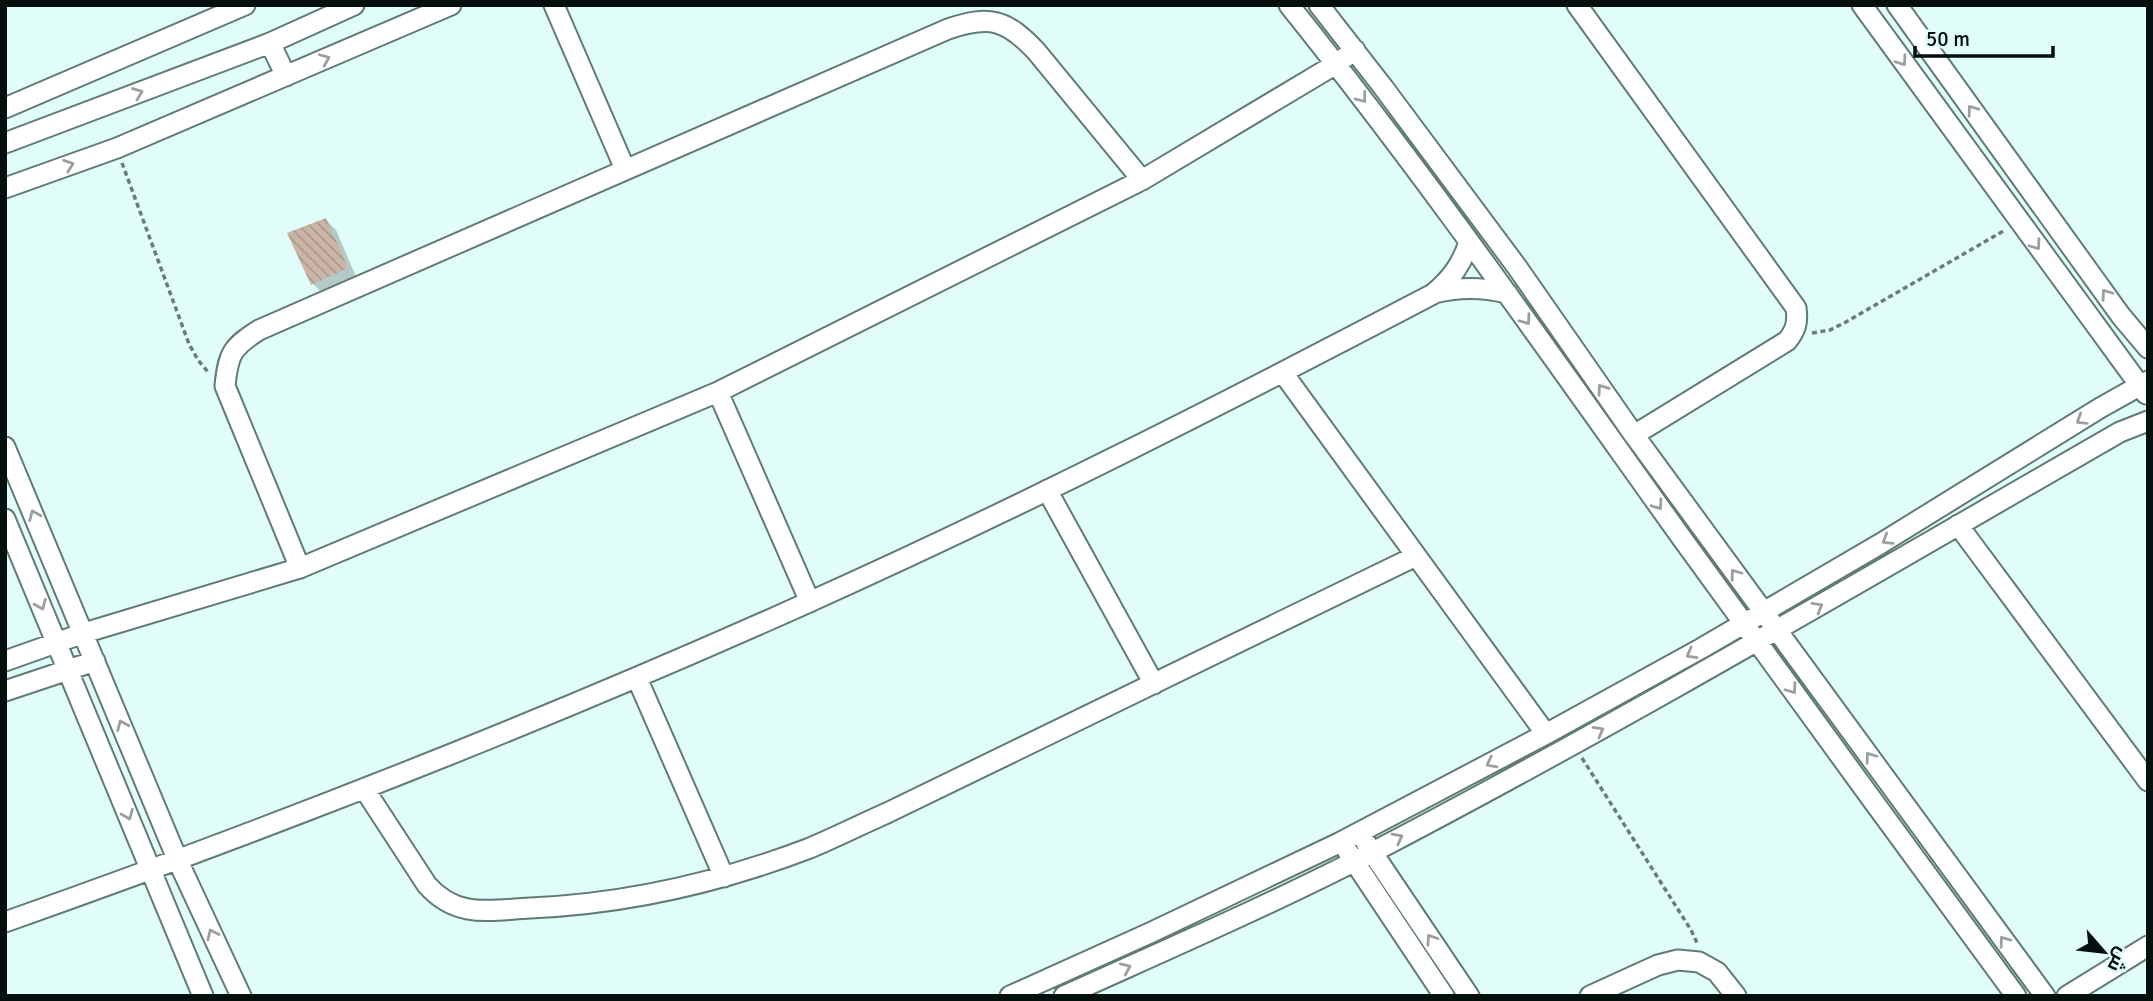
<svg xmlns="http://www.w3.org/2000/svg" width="2153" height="1001" viewBox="0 0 2153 1001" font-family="Signika,Cairo,sans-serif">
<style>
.shadow{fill:#0003}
.building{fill:url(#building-back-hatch)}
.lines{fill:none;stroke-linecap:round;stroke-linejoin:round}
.minor-casing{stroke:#617b77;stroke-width:23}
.path{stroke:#697c79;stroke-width:3.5;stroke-dasharray:5 3.5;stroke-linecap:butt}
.minor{stroke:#fff;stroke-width:19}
.oneway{stroke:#9b9f9f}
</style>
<defs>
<pattern id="building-back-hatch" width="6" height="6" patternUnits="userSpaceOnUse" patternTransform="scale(1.75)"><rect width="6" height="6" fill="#cab5a7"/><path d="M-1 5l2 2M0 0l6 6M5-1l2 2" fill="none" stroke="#ac9a8f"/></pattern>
</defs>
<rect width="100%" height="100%" fill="#e0fdf9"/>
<!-- shadow -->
<path class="shadow" d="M326,220L336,230L357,279L323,294L313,284Z"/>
<!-- building -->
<path class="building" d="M326,218L348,268L311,285L287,233Z"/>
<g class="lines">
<!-- minor casing -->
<g class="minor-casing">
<path id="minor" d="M554,5L625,169
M1289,5C1427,177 1553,358 1681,537C1792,691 1904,843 2016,996
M1319,5L1383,87L1517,267L1634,435L2045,996
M1577,5L1796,308C1798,322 1796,330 1787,341L1634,435
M1862,5L2146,394
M1897,5L2121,316L2148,348
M270,43L286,76
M5,108L245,5
M5,143L270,43L354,5
M5,188L117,148L451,5
M1434,293C1460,287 1481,287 1507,293
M1283,373L1546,734
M718,392L810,602
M5,447L178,861L241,996
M1047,490L1154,684
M5,519L203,996
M1958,525L2148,781
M300,568L225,386C228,354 232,347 259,330L948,29C989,15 1006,19 1036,51L1142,180
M5,661L84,633L300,568L718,392L1142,180L1336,64L1355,50
M637,678L724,877
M5,691L95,661
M365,790L427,885C457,919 490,910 530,908C625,904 721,882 810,848C836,837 862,824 887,813L1416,556
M1366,843L1469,996
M1348,852L1444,996
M5,922C277,826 544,721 807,603C1019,508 1227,402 1433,294C1451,279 1462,264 1469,242
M1010,996L1152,932L1341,842L1546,734L1702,648L1880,544L2100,408L2148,381
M1064,996C1168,949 1274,903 1375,851C1628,719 1873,574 2120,432L2148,421
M1590,996L1658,965L1678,960L1699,962L1717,972L1736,996
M2067,996L2148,946"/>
</g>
<!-- path -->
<path class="path" d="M122,163L189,344L198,360L208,372
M1812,333L1830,330L1846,322L2005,230
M1582,758L1691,930L1698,945"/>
<!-- minor -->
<use href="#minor" class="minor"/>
</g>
<!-- one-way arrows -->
<defs><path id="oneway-chevron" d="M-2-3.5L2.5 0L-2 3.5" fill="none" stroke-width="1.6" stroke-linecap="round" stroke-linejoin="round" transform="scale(1.75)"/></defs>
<g class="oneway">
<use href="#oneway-chevron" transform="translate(325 59) rotate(-23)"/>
<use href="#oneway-chevron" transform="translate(1902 61) rotate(54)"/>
<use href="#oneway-chevron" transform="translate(138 93) rotate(-21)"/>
<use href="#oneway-chevron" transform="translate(1362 98) rotate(53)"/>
<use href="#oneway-chevron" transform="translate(1972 110) rotate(-126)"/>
<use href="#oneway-chevron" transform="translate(69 165) rotate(-20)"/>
<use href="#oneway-chevron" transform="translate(2036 245) rotate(54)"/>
<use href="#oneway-chevron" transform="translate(2106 294) rotate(-126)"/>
<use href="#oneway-chevron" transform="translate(1526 320) rotate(54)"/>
<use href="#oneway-chevron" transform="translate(1602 389) rotate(-125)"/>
<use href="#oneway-chevron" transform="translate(2081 420) rotate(148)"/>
<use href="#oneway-chevron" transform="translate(1658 505) rotate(54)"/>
<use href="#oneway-chevron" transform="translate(34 515) rotate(-113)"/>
<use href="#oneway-chevron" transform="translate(1887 540) rotate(148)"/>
<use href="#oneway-chevron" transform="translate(1735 574) rotate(-126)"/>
<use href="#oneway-chevron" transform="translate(41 605) rotate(67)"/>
<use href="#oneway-chevron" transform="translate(1818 607) rotate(-30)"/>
<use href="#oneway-chevron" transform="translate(1691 654) rotate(151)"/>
<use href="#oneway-chevron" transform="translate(1792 689) rotate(54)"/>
<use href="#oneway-chevron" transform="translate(122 725) rotate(-113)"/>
<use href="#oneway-chevron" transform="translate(1599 731) rotate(-29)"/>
<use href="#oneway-chevron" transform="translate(1870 757) rotate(-126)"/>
<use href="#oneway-chevron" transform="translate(1491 763) rotate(152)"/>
<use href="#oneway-chevron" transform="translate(128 815) rotate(68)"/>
<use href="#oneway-chevron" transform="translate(1398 838) rotate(-28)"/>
<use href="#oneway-chevron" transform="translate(212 934) rotate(-115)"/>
<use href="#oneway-chevron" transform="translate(1431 939) rotate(-124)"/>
<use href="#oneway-chevron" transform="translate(2004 941) rotate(-126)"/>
<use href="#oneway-chevron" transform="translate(1126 968) rotate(-24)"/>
</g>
<!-- border -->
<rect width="2153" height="1001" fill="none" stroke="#050f0e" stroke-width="14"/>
<!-- north arrow -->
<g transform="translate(2104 952) rotate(118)" stroke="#e0fdf9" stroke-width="5" paint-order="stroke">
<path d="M0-5L12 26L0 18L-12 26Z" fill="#050f0e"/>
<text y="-10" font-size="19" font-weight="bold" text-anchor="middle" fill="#050f0e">ش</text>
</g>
<!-- scale -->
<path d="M1915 46v10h138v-10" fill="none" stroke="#050f0e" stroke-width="3.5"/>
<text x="1926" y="46" font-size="21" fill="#050f0e" stroke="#e0fdf9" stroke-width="5" paint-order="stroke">50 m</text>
</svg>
